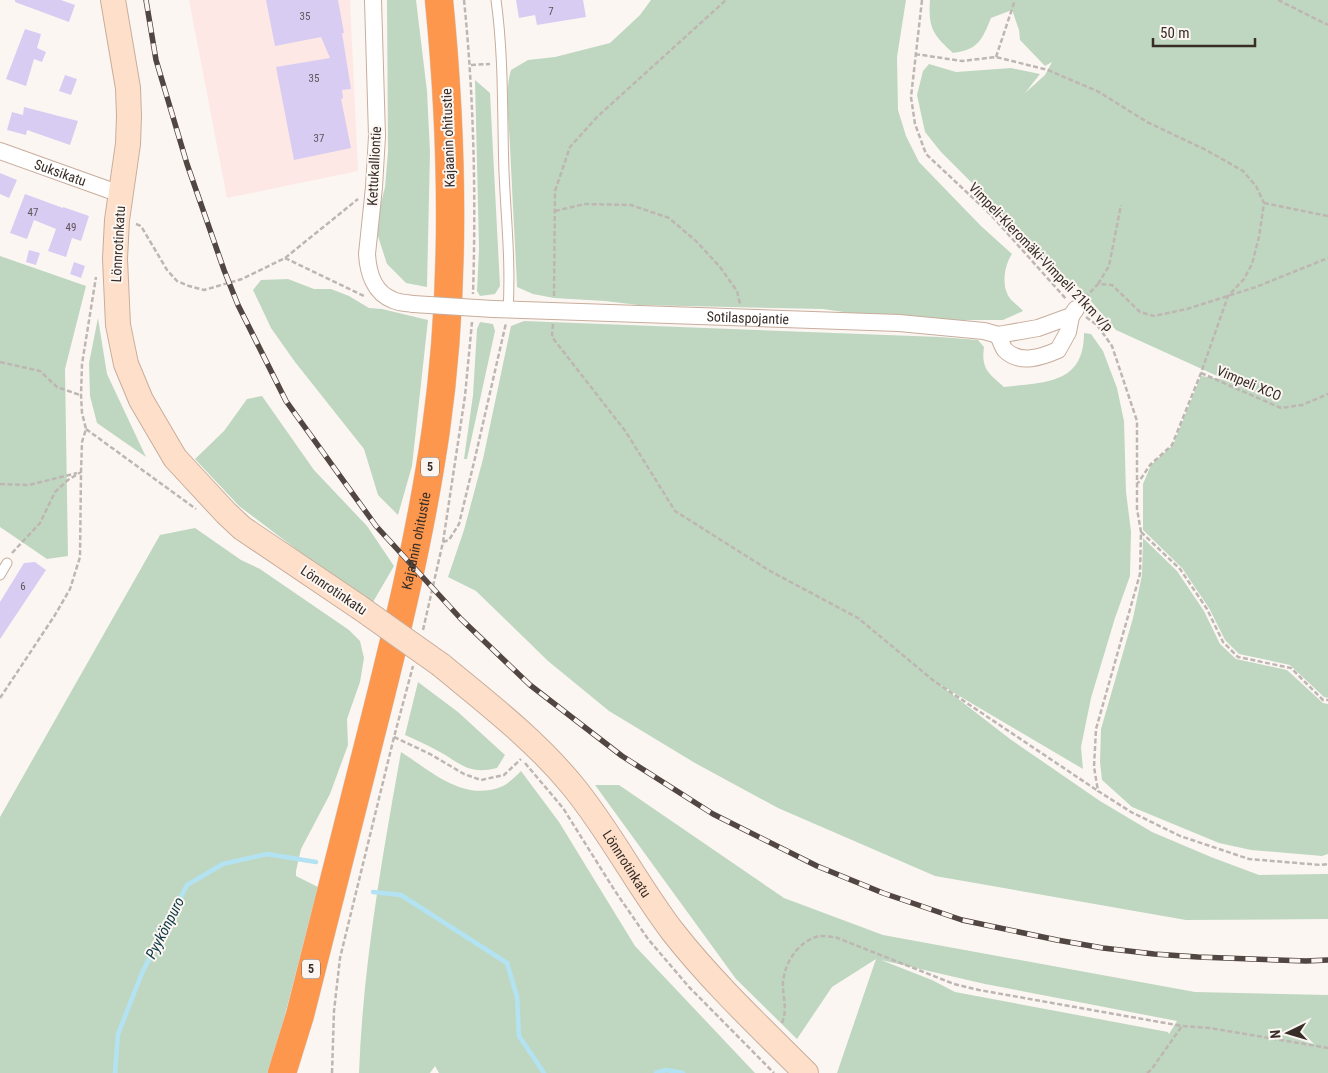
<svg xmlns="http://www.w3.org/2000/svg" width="1328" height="1073" viewBox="0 0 1328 1073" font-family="'Roboto Condensed',sans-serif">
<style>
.industrial{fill:#fde8e5}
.green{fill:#bfd7c1;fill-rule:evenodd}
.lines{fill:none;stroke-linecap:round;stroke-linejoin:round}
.stream{stroke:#b3e3f3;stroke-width:4.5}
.building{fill:#d8ccf2}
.lane-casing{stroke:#c8ad9c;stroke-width:11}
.street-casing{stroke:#c8ad9c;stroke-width:18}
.secondary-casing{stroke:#c8ad9c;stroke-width:26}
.highway-casing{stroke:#d3d1cf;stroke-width:29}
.path{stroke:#beb6b2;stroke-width:2.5;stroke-dasharray:5 2.5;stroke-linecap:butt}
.lane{stroke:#fff;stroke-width:9}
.street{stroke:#fff;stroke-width:16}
.secondary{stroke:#fee0ca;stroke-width:24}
.highway{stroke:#fd974d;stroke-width:28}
.rail-casing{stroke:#514641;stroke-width:5.5}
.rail{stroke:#fcf6f3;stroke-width:4;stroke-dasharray:11;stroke-linecap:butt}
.street-bridge-casing{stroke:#c8ad9c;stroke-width:18;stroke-linecap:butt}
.secondary-bridge-casing{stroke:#c8ad9c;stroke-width:26;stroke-linecap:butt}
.street-bridge{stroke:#fff;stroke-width:16}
.secondary-bridge{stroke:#fee0ca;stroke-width:24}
.labels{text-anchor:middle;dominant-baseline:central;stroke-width:4;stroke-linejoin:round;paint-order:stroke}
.number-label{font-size:11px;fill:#60555a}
.shield{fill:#fcf6f3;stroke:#736964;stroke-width:1}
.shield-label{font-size:12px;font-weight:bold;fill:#382d27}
.street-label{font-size:14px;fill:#382d27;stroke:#fcf6f3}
.water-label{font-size:15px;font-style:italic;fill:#0d3844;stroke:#fcf6f3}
</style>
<rect width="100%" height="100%" fill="#fcf6f3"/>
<!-- industrial -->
<path class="industrial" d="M189,0H350L358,171L227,198Z"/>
<!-- green -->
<path class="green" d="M387,0H416L427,91L430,152L427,287L406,283L387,264L375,227L385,187L388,152Z
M651,0H906L897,57L898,110L906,136L919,162L981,226L1012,254C1005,264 1002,282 1007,293C1009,300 1019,306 1023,311L1003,320H920L878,317L823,309L638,305L605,301L554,298L533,294L517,287C515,240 512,193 510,146C509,121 504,94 511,70L528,60L555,57L610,43L640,15Z
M930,0H1328V698L1324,697L1290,665L1239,654L1225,640L1209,608L1182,568L1143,530V484L1151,465L1173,445L1201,376L1226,380L1116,330L1076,284L1068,287L1034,255L998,209L941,152L925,132L917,95L923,71L929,64L956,72L1011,68L1040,74L1025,93L1045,75L1052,62L1045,66L1020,40L1019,30L1012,10L991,18C982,40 978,50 953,53C933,35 928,28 930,0Z
M475,80L490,93L500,286L495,294L480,296L477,291L479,249Z
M0,256L86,286L65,369L68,556L47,559L0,527Z
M288,279L314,289H331L349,296L369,308L382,309L428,320L412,466L398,515L378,495L364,449L295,362L271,328L253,290L261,280Z
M98,318L107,374L146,457L97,423L90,396L89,363Z
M524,321L940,337L978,340L984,347C981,369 988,373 1004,387C1044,382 1084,385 1084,333L1091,334L1103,351L1117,388L1124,421L1126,492L1131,531L1130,576L1115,618L1091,698L1081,747L1083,769L939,684L1010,739L1100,801L1152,832L1211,857L1259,875L1328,874V919L1186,920L935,876L778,808L695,763L609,711L548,661L476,591L448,577L464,530L483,459L511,326Z
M480,322L493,324L495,331L467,459H464L473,395L477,329Z
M262,396L314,470L367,526L394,566L373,602L317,565L239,506L195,459L224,431L247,399Z
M195,528L241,560L260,569L349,630L360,641L364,658L360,682L347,719L348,745L330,794L301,849L296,871V876L318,887L270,1073H0V817L160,535Z
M1143,538L1177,571L1204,611L1220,644L1236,659L1287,670L1323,703L1328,704V854L1322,856L1251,850L1219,843L1132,807L1102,780L1100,762L1101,729L1133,618L1142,575Z
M418,682L458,712L505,755L497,768C468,775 462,764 438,751C428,745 416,740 405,735Z
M401,752C431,771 464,803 503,786C509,783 516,776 521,771L559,822L635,946L755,1073H439L435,1066L430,1073H359C363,965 382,858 401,752Z
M595,785H619L784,898L883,935L1195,992L1328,995V1073H837L876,959L832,987L797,1039L736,979ZM881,960L985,984L1177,1021L1169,1034L1168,1032L955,992L932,980Z"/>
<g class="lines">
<!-- stream -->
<path class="stream" d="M373,892L401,895L507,963L517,997L519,1036L544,1073
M115,1073L118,1034L142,973L187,885L223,864L267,854L316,862
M656,1073L666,1070L683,1073"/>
</g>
<!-- building -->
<path class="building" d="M15,0H61L75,5L69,22L15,2Z
M266,0H338L344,33H342L351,89L342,90L343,98L341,99L351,148L294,160L276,67L330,58L321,37L275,46Z
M516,0H583L586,17L537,25L535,15L519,18Z
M25,29L41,34L37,48L46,52L42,62L34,59L26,86L6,79Z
M65,75L77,79L71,95L59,91Z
M24,107L78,121L70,145L27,130L26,135L7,130L12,112L23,115Z
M0,173L17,180L9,198L0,194Z
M25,194L63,208V207L89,216L81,241L72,238L66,257L48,251L56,229L34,220L27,239L10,233Z
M29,250L40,253L36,265L26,262Z
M74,262L85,266L81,278L70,274Z
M35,562L46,570L0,639V602L24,563Z"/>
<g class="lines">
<!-- lane casing -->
<g class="lane-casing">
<path id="lane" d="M496,0C504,57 502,115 504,172C506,218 511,264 508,310
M0,575L7,563"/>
</g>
<!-- street casing -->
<g class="street-casing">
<g id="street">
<path d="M373,0L377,136L374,187L367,254C368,272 374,293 393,300C399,303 407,303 413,304"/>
<path id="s1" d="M0,151L109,190L121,193"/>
<path id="s2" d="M493,309L899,323L984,331L998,335L1038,328L1071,316L1076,309"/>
<path d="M998,335C1000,339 1002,346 1005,350C1020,365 1042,357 1058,350L1068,332L1071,316"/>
</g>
</g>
<!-- secondary casing -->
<g class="secondary-casing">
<g id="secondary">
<path d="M113,0L128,88L129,116L128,144L117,220L115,259L118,325L126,364L141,400L175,458L226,513L242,528L359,607"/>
<path id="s3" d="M441,665C487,703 534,739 572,785C610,831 637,885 673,932C713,983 761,1028 806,1073"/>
</g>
</g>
<!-- highway casing -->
<g class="highway-casing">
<g id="highway">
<path id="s4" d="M282,1073L300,1015C323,923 347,831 370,738C396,636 421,534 436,429C456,287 453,142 439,0"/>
</g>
</g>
<!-- path -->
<path class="path" d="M464,0C474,98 476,196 473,294
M922,0L911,97L915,124L926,154L991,215L1067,300
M1278,0L1328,25
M915,54L962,61L996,57L1048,70L1099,92L1147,122L1206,150L1243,171L1256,186L1264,203L1259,237L1252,264L1244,279L1228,296L1201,373L1172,445L1150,465L1138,483
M996,57L1015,0
M471,65L490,64
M1264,203L1328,216
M555,211L585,204L631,205L669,218L696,241L720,267L737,291L740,304
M136,224L141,226L167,270L177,281L189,286L204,290L242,279L285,258L358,199
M285,258L364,296
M1098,284L1109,266L1121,205
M554,296L555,191L570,147L597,117L726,0
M1085,298L1098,284L1112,285L1140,312L1154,316L1187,309L1256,287L1328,258
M1086,317L1097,325L1112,346L1137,421V509L1141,532L1140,574L1096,729L1094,767L1098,791L1131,812L1180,836L1249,859L1321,865L1328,864
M553,324L552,337L626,432L675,511L770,571L858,618L934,681L1098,791
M0,362L40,371L57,387L80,395
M1201,373L1281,408L1302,405L1328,394
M86,429L196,509
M0,484L29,485L77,473
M1141,532L1180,569L1207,609L1223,642L1238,657L1291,668L1323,700H1328
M443,542L449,540L459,524L475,458L506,323
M12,553L40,523L55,492L68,480L81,472
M423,630L443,542L465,396L472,322
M0,698L55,615L70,589L80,557L81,472L82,442L86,429L82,413L81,395L82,364L96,277
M394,737L430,754L464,774L481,780L504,775L521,759
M525,763L563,808L615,891L648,939L689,987L774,1073
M782,1023C789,1006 780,991 784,976C787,959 801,940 819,936C824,936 830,937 835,937L954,984L979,990L1182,1026L1210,1028L1328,1048
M332,1073L334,1011L340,958L394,737L413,666
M1147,1073L1151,1070L1182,1026"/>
<!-- lane -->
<use href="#lane" class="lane"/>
<!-- street -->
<use href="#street" class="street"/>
<!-- secondary -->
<use href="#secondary" class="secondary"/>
<!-- highway -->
<use href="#highway" class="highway"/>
<!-- rail casing -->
<g class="rail-casing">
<path id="rail" d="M146,0L156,60L187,164L224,270L238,305L286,401L376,526L461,619L530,685L622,756L713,814L817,866L883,893L962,920L1057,940L1103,948L1154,954L1198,957L1306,961L1328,960"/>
</g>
<!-- rail -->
<use href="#rail" class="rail"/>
<!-- street-bridge casing -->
<g class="street-bridge-casing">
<path id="street-bridge" d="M413,304L493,309"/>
</g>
<!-- secondary-bridge casing -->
<g class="secondary-bridge-casing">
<path id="secondary-bridge" d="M359,607L441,665"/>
</g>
<!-- street-bridge -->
<use href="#street-bridge" class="street-bridge"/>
<!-- secondary-bridge -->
<use href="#secondary-bridge" class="secondary-bridge"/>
</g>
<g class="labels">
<!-- number labels -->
<g class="number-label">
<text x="551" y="11">7</text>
<text x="305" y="16">35</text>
<text x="314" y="78">35</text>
<text x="319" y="138">37</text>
<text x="33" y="212">47</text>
<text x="71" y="227">49</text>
<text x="23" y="586">6</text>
</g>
<!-- shield labels -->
<g class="shield">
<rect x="421" y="457.5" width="18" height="19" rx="4"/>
<rect x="302" y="959.5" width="18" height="19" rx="4"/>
</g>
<g class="shield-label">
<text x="430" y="467">5</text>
<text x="311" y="969">5</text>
</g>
<!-- street labels -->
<g class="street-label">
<text transform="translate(448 138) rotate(-92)">Kajaanin ohitustie</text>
<text transform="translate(374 166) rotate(-87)">Kettukalliontie</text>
<text stroke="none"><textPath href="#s1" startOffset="64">Suksikatu</textPath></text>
<text transform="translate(118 244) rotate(-87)">Lönnrotinkatu</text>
<text transform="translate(1041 257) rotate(46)">Vimpeli-Kieromäki-Vimpeli 21km v/p</text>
<text stroke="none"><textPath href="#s2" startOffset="255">Sotilaspojantie</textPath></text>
<text transform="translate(1249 383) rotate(23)">Vimpeli XCO</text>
<text stroke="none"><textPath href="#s4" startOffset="549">Kajaanin ohitustie</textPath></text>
<text transform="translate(334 590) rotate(34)">Lönnrotinkatu</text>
<text stroke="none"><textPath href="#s3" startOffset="274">Lönnrotinkatu</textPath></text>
</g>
<!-- water labels -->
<g class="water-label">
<text transform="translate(165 928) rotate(-63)">Pyykönpuro</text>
</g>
</g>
<!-- north arrow -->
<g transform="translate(1288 1033) rotate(265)" stroke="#fcf6f3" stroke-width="4" paint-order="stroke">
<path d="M0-4L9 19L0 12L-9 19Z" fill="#382d27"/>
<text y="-8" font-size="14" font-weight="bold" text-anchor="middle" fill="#382d27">N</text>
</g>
<!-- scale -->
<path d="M1153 38v8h102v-8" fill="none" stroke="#382d27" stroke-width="2.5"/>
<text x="1160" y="38" font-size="15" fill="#382d27" stroke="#fcf6f3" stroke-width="4" paint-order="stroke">50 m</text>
</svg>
